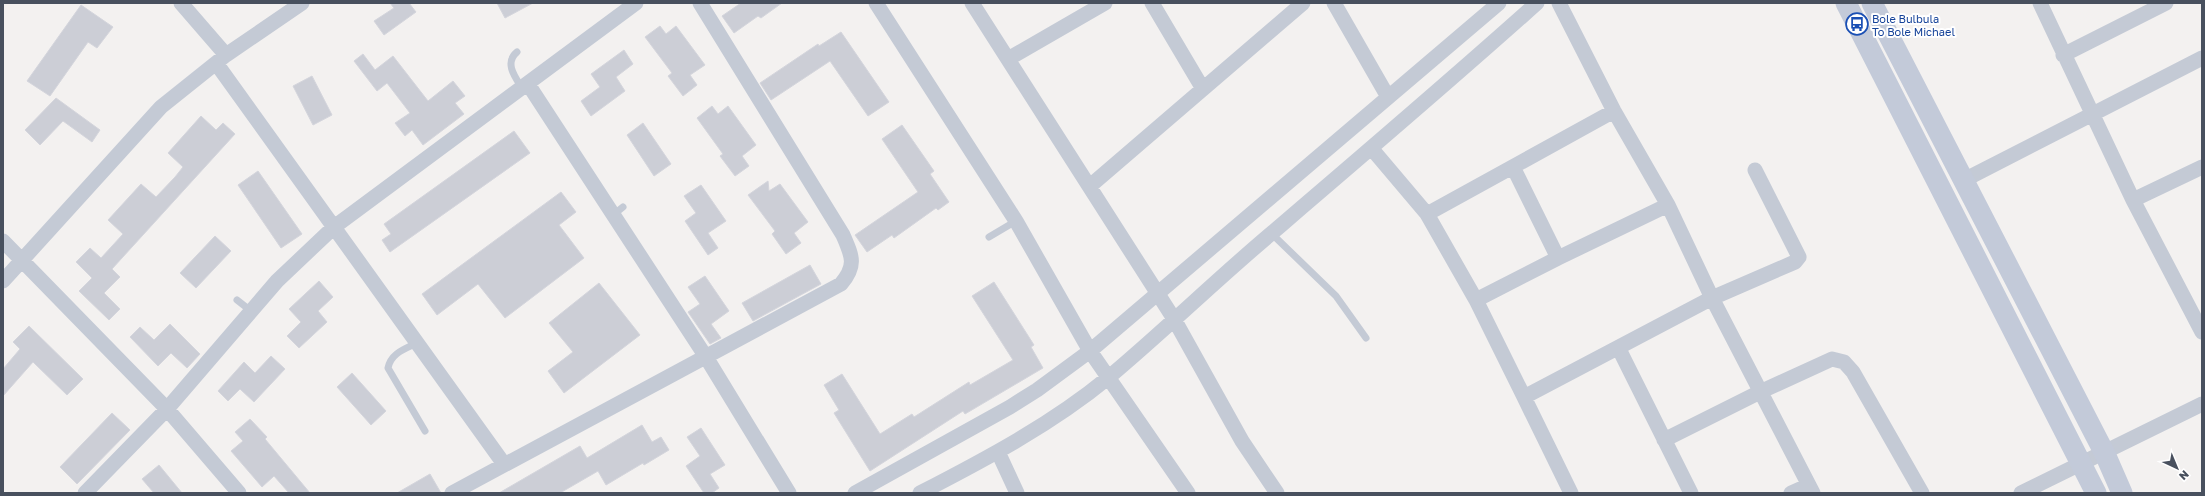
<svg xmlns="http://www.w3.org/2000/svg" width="2205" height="496" viewBox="0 0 2205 496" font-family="'Golos Text',sans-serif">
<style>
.building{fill:#ccced6;stroke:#d4d5dc}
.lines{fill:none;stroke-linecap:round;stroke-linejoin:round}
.service{stroke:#c4cad5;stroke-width:7}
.minor{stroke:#c4cad5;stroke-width:15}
.secondary{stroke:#c3cad9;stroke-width:21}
.labels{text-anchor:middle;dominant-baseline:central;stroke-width:4;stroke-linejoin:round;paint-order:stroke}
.transit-label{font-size:11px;fill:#164399;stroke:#fff;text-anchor:start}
</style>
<rect width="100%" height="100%" fill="#f3f1f0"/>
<!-- building -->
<path class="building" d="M390,3H409L416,12L384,35L374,21L394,8Z
M497,3H533L505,18Z
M741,3H782L761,18L758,16L734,33L722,16Z
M81,5L113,27L97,48L88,42L50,96L27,81Z
M660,26L666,34L676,26L705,65L690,75L697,85L683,96L668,76L672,73L645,37Z
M841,32L889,102L868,116L830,61L771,100L760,83L818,44L819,46Z
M624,50L633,64L616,77L625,91L591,116L581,101L600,87L591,74Z
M363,54L375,70L393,56L428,101L453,81L465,96L455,103L464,114L423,145L412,130L405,136L395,123L410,113L387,83L377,91L354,61Z
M312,76L332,115L313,125L293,86Z
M56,98L100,130L92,142L63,121L40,145L25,130Z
M712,106L718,114L728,106L756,145L742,156L749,166L735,176L720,156L723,154L697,118Z
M201,116L216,130L223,123L235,134L112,269L120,277L104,293L120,309L109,320L79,291L92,278L76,262L90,248L101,258L123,234L108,220L141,184L156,197L175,177L183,167L168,153Z
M643,123L671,164L654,176L627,135Z
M902,125L934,171L930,174L949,202L938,210L936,208L894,238L892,235L867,252L855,235L918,192L882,139Z
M514,131L530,153L390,252L382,240L391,234L384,224Z
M258,171L302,234L281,248L238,185Z
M768,181L769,191L780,184L808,222L794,233L801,243L786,254L772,234L775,231L748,195Z
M701,185L726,221L708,233L718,248L708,255L685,221L696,213L684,196Z
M561,192L576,212L559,225L584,258L505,318L478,284L437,315L422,294Z
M215,236L231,251L196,288L180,273Z
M810,265L821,284L753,321L742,303Z
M705,276L729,311L711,324L721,338L710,344L688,312L700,304L688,287Z
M319,281L333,297L318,311L327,322L299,348L287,336L301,322L289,309Z
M994,282L1034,345L1031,347L1043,368L965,414L963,411L870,471L834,413L839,410L824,385L842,374L880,434L912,414L914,417L969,382L970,385L1013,360L972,296Z
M599,283L640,335L564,393L548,371L573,352L549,323Z
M170,324L200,354L187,368L171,353L158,366L130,337L140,327L154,340Z
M29,326L83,379L67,395L33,362L3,396V369L20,349L13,342Z
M271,356L285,369L254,402L240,389L228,401L218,391L244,362L255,373Z
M352,373L386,411L371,425L337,387Z
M112,413L130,430L77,484L60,467Z
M250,419L267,437L265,439L310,493H289L274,476L262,487L231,451L243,441L235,432Z
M642,425L652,442L661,437L669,450L644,465L643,463L606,485L598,471L560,493H499L580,446L587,458Z
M701,428L725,465L710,474L719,488L712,493H704L686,466L700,456L687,437Z
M159,465L182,493H154L142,479Z
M430,474L441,493H397Z"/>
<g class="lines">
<!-- service -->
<path class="service" d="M517,52C504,63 515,77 522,88
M613,215L623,207
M1271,233L1336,296L1366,338
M989,237L1016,221
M237,300L251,311
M417,343C405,349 391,353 388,368L425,431"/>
<!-- minor -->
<path class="minor" d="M181,3L226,55
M876,3L1016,221L1090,351L1188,493
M972,3L1174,319L1242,441L1277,493
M1152,3L1203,89
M1334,3L1388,97
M1559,3L1614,111L1668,205L1712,298L1524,397L1571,493
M2040,3L2133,200L2202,332
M2063,55L2166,3
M1008,59L1105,3
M216,63L504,464
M528,84L706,357L789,493
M1372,149L1427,214L1476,300L1524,397
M1755,170L1799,257L1795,262L1712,298L1813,493
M1964,180L2202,58
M1090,186L1303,3
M2133,200L2202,167
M1427,214L1614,111
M3,241L167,409L239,493
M1558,258L1668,205
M3,281L161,107L226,55L302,3
M1476,300L1558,258L1513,167
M1619,349L1691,493
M1664,440L1762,391L1832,359L1844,362L1853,372L1922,493
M998,452L1017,493
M85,493L167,409L277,281L334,227L636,3
M452,493L841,284C857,265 852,256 843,235L700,3
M855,493L1010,407L1037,390L1090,351L1499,3
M920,493C986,459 1052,424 1109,377C1165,330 1217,279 1273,232C1362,156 1450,81 1537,3
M1791,493L1809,485
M2021,493L2202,404"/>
<!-- secondary -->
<path class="secondary" d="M1846,3L2096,493
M1872,3L2105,454L2122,493"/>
</g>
<!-- icons -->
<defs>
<g id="bus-ring" transform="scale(1.15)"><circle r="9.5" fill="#fff" stroke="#1a4fb4" stroke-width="1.5"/><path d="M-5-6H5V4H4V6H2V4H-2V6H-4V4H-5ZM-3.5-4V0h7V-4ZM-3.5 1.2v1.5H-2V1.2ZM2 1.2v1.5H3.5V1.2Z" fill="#1a4fb4"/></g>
</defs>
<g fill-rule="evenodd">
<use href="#bus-ring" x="1857" y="24"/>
</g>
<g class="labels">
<!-- transit labels -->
<g class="transit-label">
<text x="1872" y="18">Bole Bulbula<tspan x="1872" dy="13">To Bole Michael</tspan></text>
</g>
</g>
<!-- border -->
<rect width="2205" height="496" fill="none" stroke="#48505e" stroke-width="8"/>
<!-- north arrow -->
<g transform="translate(2177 468) rotate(136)" stroke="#ffffff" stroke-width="3" paint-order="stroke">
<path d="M0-3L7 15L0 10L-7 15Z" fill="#48505e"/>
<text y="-6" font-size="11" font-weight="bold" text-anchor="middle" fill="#48505e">N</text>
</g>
</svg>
